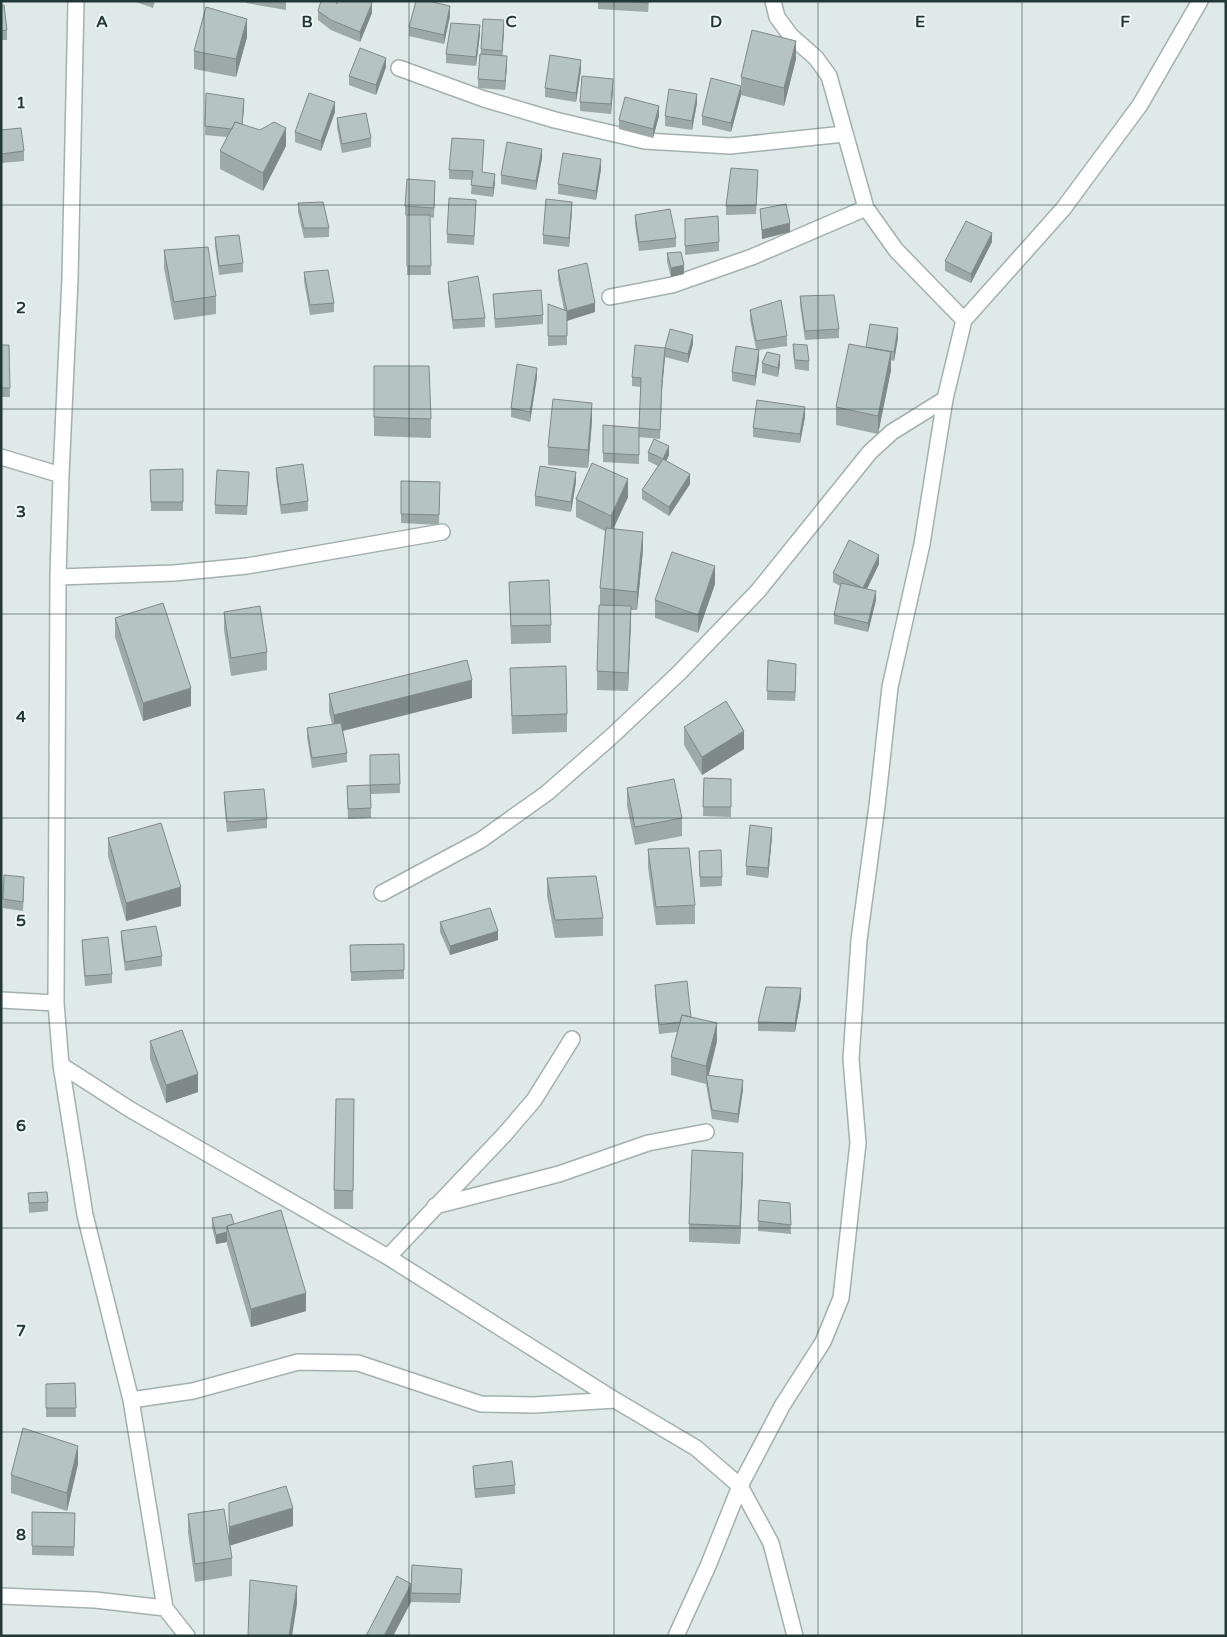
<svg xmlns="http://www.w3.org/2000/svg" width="1227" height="1637" viewBox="0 0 1227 1637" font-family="'Varela Round',sans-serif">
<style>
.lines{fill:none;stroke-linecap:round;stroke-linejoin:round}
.street-casing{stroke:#a2b0af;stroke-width:18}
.street{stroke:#fff;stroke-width:15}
.wall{fill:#9ca9a6}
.shaded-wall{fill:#7f8987}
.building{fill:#b5c4c1;stroke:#7f8987}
.grid{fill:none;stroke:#213837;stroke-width:1;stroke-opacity:0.55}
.grid-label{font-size:16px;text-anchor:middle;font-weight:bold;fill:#213837;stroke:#eff6f4;stroke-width:4;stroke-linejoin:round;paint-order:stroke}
</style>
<rect width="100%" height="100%" fill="#dfe9e7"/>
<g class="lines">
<!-- street casing -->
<g class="street-casing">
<path id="street" d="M76,1L70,279L61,475L58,577L56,1003L61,1065L85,1215L131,1400L165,1608L187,1636
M773,1L777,17L791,36L816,58L829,76L866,208L896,250L964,320
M399,68L484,99L555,120L645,141L730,146L844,134
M610,297L672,285L752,257L866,208
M1,457L61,475
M58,577L174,573L247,566L442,532
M382,893L481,840L547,793L612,736L679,673L758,591L870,452L892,432L945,399
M1,1000L56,1003
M61,1065L131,1110L388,1257L615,1400
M435,1206L559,1174L648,1143L706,1132
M388,1257L504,1135L534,1100L572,1039
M131,1400L193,1391L298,1362L358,1363L481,1404L534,1405L615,1400L696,1448L740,1486L771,1543L795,1636
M1,1596L95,1600L165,1608
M676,1636L708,1566L740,1486L782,1406L823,1342L841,1298L858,1143L851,1059L859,940L877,806L890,687L922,544L945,399L964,320L1063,209L1140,105L1200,1"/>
</g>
<!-- street -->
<use href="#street" class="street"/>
</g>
<!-- wall -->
<path class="wall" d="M133,1H155L153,8Z
M246,1H286V10L246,3Z
M598,1H649L648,12L598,9Z
M1,6L7,30V40H1Z
M318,11L372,13L360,42L331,30L318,20Z
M450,16L444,44L409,36V27Z
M504,30L502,56L507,65L505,90L478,88V79L481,49Z
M480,34L476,66L446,63V54Z
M247,37L236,77L194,69V51Z
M796,59L784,106L741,95L731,132L702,125V116L741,86V77Z
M386,67L376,95L349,85V76Z
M581,70L576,102L545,97V88Z
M613,89L611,114L580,111V102Z
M206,93L244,108L242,124L286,146L263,191L220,169V151L227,137L205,135Z
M697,103L692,130L665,126V116Z
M335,112L321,151L295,142V132Z
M659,116L653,138L619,129V120Z
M337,118L371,138V147L342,153L337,128Z
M1,130L24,151V161L1,163Z
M484,150L482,172L495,183L493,197L471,194L472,180L449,179V170Z
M542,158L536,190L501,184V175Z
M601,169L596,200L558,194V184Z
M758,180L756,214L726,215V206Z
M435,190L434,218L430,217L431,275H407V216L405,215V206Z
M298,203L329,228V237L304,238L298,212Z
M476,209L474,245L447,243V234Z
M760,209L790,232L762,239Z
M572,211L569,247L543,244V235Z
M635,215L676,238V247L639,251L635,224Z
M685,219L719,242V251L685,255Z
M215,237L243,263V272L219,275L215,246Z
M992,242L971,283L945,271V261Z
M164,250L216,296V314L174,320L164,268Z
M667,253L684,274L671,277L667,262Z
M558,270L595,312L567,320V345L548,346V304L564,310L558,279Z
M304,272L334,303V312L310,315L304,281Z
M448,282L485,318V327L453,329L448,291Z
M493,294L543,315V324L495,328Z
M800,296L839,329V338L805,340L800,305Z
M750,310L787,336V346L759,350V359L755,386L732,381V372L756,349L750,319Z
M898,338L894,361L891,360V370L878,434L836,425V407L866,347Z
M693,344L688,363L665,357L662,389L660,439L639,437V464L603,462V425L639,428L641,387L632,386V377L665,348Z
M793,344L809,361V371L795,369L793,353Z
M1,345H9L10,397H1Z
M762,363L780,364L778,377L762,373Z
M374,366L431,419V438L374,436Z
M537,377L530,422L511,417V408Z
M805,417L800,443L753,437V428Z
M592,421L588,468L548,465V447Z
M648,452L669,455L666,461L690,484L669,516L642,499V490L658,466L648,461Z
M276,468L308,501V511L281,514L276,477Z
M183,469V511H151L150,470Z
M249,472L247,515L215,514V505Z
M401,481L440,482L439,525L401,523Z
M576,482L571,512L535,506V496Z
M628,497L613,529L643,550L637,610H631L628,691L597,690V671L600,605V588L605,531L576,517V499Z
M879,564L867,589L876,600L868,632L834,624V615L840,586L833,582V573Z
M509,582L551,625V643L511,644Z
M715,584L698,633L655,618V600Z
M224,612L267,652V670L231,676L224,630Z
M115,618L191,706L143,721L115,637Z
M768,660L796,673L795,701L767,700Z
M510,668L567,714V732L512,734Z
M329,694L472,698L343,731L347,753V762L312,768L307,737V728L332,724L329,712Z
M684,727L744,749L702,775L684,745Z
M399,754L400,793L371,794V818L348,819L347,786L370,785Z
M704,778L731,779V817L703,816Z
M627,788L682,818V836L635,845L627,806Z
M224,792L267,819V828L227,832L224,802Z
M772,837L768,878L746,875V866Z
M108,838L181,906L126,921L108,856Z
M648,849L695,905V924L656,925L648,867Z
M699,851L722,877V886L700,887Z
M4,875L24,886L23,911L3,908Z
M547,878L603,918V936L555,938L547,896Z
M440,922L498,940L450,955L440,932Z
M121,931L162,956V966L125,971L121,940Z
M82,940L112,974V983L85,986L82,949Z
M404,944V979L351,981L350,945Z
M655,985L691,1017L717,1041L709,1075L743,1089L738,1123L712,1119L706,1084L671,1075V1057L677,1032L659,1034L655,994Z
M801,998L795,1032L758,1031V1022Z
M150,1041L198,1092L166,1103L150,1059Z
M354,1099L353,1209H334V1190Z
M743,1171L740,1244L689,1242V1224Z
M28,1193L48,1202V1211L29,1213Z
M759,1200L790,1203L791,1234L758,1231Z
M212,1218L234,1224L306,1311L251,1327L227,1244V1242L216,1244L212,1227Z
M75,1383L76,1417H46V1384Z
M78,1464L67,1511L11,1493V1475Z
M473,1466L515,1485V1494L475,1498L473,1475Z
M32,1512L75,1513L74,1556L32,1555Z
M188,1514L229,1540L293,1526L230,1545L232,1558V1576L195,1582L188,1533Z
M412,1565L462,1569L460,1603L411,1602L393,1636H366L397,1576L411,1584V1593Z"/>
<!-- shaded-wall -->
<path class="shaded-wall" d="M372,3V13L360,42V32Z
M450,6V16L444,44V35Z
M247,19V37L236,77V59Z
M504,20V30L502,61V51Z
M480,25V34L476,66V57Z
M796,41V59L784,106V88Z
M507,56V65L505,90V81Z
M386,58V67L376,95V85Z
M581,60V70L576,102V93Z
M613,79V89L611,114V104Z
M741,86V95L731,132V123Z
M697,94V103L692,130V121Z
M244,99V108L241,139V129Z
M335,102V112L321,151V141Z
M659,106V116L653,138V129Z
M286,128V146L263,191V173Z
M542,149V158L536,190V181Z
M601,159V169L596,200V191Z
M495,174V183L493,197V188Z
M572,202V211L569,247V238Z
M790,223V232L762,239V230Z
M992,233V242L971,283V274Z
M684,265V274L671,277V268Z
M595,303V312L567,321V311Z
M898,328V338L894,361V352Z
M693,335V344L688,363V354Z
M665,348V357L662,389L660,439L662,380Z
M759,350V359L755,386V376Z
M891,352V370L878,434V416Z
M780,355V364L778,377V368Z
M537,368V377L530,422V412Z
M592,403V421L588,468V450Z
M805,407V417L800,443V434Z
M669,446V455L663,468V459Z
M576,472V482L571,512V502Z
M690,474V484L669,516V507Z
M628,479V497L611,534V516Z
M643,532V550L637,610V592Z
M879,555V564L863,597V588Z
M715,566V584L698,633V615Z
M876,591V600L868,632V623Z
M631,606V624L628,691V673Z
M796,664V673L795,701V692Z
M472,680V698L334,733V715Z
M191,688V706L143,721V703Z
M744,731V749L702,775V757Z
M772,828V837L768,878V868Z
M181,887V906L126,921V903Z
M498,931V940L450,955V946Z
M801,988V998L795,1032V1023Z
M717,1023V1041L707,1081L706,1066Z
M198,1074V1092L166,1103V1085Z
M743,1080V1089L738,1123V1114Z
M743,1153V1171L740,1244V1226Z
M227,1232V1242L216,1244V1235Z
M306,1293V1311L251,1327V1309Z
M78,1446V1464L67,1511V1493Z
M293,1508V1526L229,1546V1527Z
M462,1569V1578L460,1603V1594Z
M411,1584V1602L393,1636H384Z
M297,1586V1604L292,1636H289Z"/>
<!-- building -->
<path class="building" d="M321,1H337V4L338,1H368L372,3L360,32L331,20L318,11Z
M416,1H428L450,6L444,35L409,27Z
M623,1H648V3Z
M4,5L7,30L1,31V6Z
M206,7L247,19L236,59L194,51Z
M483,19L504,20L502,51L481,49Z
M451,23L480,25L476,57L446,54Z
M752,30L796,41L784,88L741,77Z
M360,48L386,58L376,85L349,76Z
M480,54L507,56L505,81L478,79Z
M550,55L581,60L576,93L545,88Z
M582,76L613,79L611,104L580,102Z
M711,78L741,86L731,123L702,116Z
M669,89L697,94L692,121L665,116Z
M206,93L244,99L242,124L235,122L232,129L205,126Z
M309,93L335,102L321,141L295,132Z
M625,97L659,106L653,129L619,120Z
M366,113L371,138L342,144L337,118Z
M235,122L260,130L274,122L286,128L263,173L220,151Z
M21,128L24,151L1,154V130Z
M452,138L484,140L482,172L495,174L493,188L471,185L473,171L449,170Z
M507,142L542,149L536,181L501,175Z
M563,153L601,159L596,191L558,184Z
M731,168L758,170L756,205L726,206Z
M407,179L435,181L434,208L405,206Z
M449,198L476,200L474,236L447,234Z
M546,199L572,202L569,238L543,235Z
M323,202L329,228H304L298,203Z
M786,204L790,223L762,230L760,209Z
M670,209L676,238L639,242L635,215Z
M407,215H430L431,266H407Z
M718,216L719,242L685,246V219Z
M966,221L992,233L971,274L945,261Z
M239,235L243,263L219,266L215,237Z
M208,247L216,296L174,302L164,250Z
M681,252L684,265L671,268L667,253Z
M587,263L595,303L567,311V336H548V304L567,311L558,270Z
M328,270L334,303L310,305L304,272Z
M478,276L485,318L453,320L448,282Z
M541,290L543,315L495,319L493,294Z
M834,295L839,329L805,331L800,296Z
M781,300L787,336L756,341L750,310Z
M870,324L898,328L894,352L866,347Z
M670,329L693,335L688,354L665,348Z
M793,344L807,345L809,361L795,360Z
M849,344L891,352L878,416L836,407Z
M1,345H9L10,388H1Z
M635,345L665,348L662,380L660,430L639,428V455L603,453V425L639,428L641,378L632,377Z
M736,346L759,350L755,376L732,372Z
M767,352L780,355L778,368L762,363Z
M517,364L537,368L530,412L511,408Z
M374,366H429L431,419L374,417Z
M553,399L592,403L588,450L548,447Z
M757,400L805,407L800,434L753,428Z
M654,439L669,446L663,459L690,474L669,507L642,490L663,459L648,452Z
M592,463L628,479L611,516L576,499Z
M303,464L308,501L281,505L276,468Z
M540,466L576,472L571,502L535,496Z
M183,469V502H151L150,470Z
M217,470L249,472L247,506L215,505Z
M401,481L440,482L439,515L401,514Z
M606,528L643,532L637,592L600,588Z
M849,540L879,555L863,588L833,573Z
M672,552L715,566L698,615L655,600Z
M549,580L551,625L511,626L509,582Z
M841,583L876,591L868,623L834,615Z
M163,603L191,688L143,703L115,618Z
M599,605L631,606L628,673L597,671Z
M260,606L267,652L231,658L224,612Z
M467,660L472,680L334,715L329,694Z
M768,660L796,664L795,692L767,691Z
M566,666L567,714L512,716L510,668Z
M726,701L744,731L702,757L684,727Z
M341,723L347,753L312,758L307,728Z
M399,754L400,784L370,785L371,808L348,809L347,786L370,785V755Z
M704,778L731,779V807H703Z
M674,779L682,818L635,827L627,788Z
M264,789L267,819L227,822L224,792Z
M161,823L181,887L126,903L108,838Z
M750,825L772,828L768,868L746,866Z
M689,848L695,905L656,907L648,849Z
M721,850L722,877H700L699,851Z
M4,875L24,877L23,902L3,899Z
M596,876L603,918L555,920L547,878Z
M490,908L498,931L450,946L440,922Z
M156,926L162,956L125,962L121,931Z
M108,937L112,974L85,976L82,940Z
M404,944V970L351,972L350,945Z
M687,981L691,1017L682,1015L680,1022L659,1025L655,985Z
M766,987L801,988L795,1023L758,1022Z
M682,1015L717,1023L706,1066L671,1057Z
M182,1030L198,1074L166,1085L150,1041Z
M706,1075L743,1080L738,1114L712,1110Z
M336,1099H354L353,1191L334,1190Z
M692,1150L743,1153L740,1226L689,1224Z
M47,1192L48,1202L29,1203L28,1193Z
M759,1200L790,1203L791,1225L758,1221Z
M281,1210L306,1293L251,1309L227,1226Z
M231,1214L234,1224L227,1226V1232L216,1235L212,1218Z
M75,1383L76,1408H46V1384Z
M23,1428L78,1446L67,1493L11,1475Z
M512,1461L515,1485L475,1489L473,1466Z
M286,1486L293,1508L229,1527V1503Z
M224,1509L232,1558L195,1564L188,1514Z
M32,1512L75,1513L74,1547L32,1546Z
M412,1565L462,1569L460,1594L411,1593Z
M397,1576L411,1584L384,1636H366Z
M250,1580L297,1586L289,1636H248Z"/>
<!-- grid -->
<path class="grid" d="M204,1V1636M409,1V1636M614,1V1636M818,1V1636M1022,1V1636M1,205H1226M1,409H1226M1,614H1226M1,818H1226M1,1023H1226M1,1228H1226M1,1432H1226"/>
<g class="grid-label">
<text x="102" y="27">A</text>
<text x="307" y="27">B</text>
<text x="511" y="27">C</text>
<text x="716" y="27">D</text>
<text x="920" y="27">E</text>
<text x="1125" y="27">F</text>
<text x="21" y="108">1</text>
<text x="21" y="313">2</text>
<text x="21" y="517">3</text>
<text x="21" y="722">4</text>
<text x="21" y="926">5</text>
<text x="21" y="1131">6</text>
<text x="21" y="1336">7</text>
<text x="21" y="1540">8</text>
</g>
<!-- border -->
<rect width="1227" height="1637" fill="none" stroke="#213837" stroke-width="5"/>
</svg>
